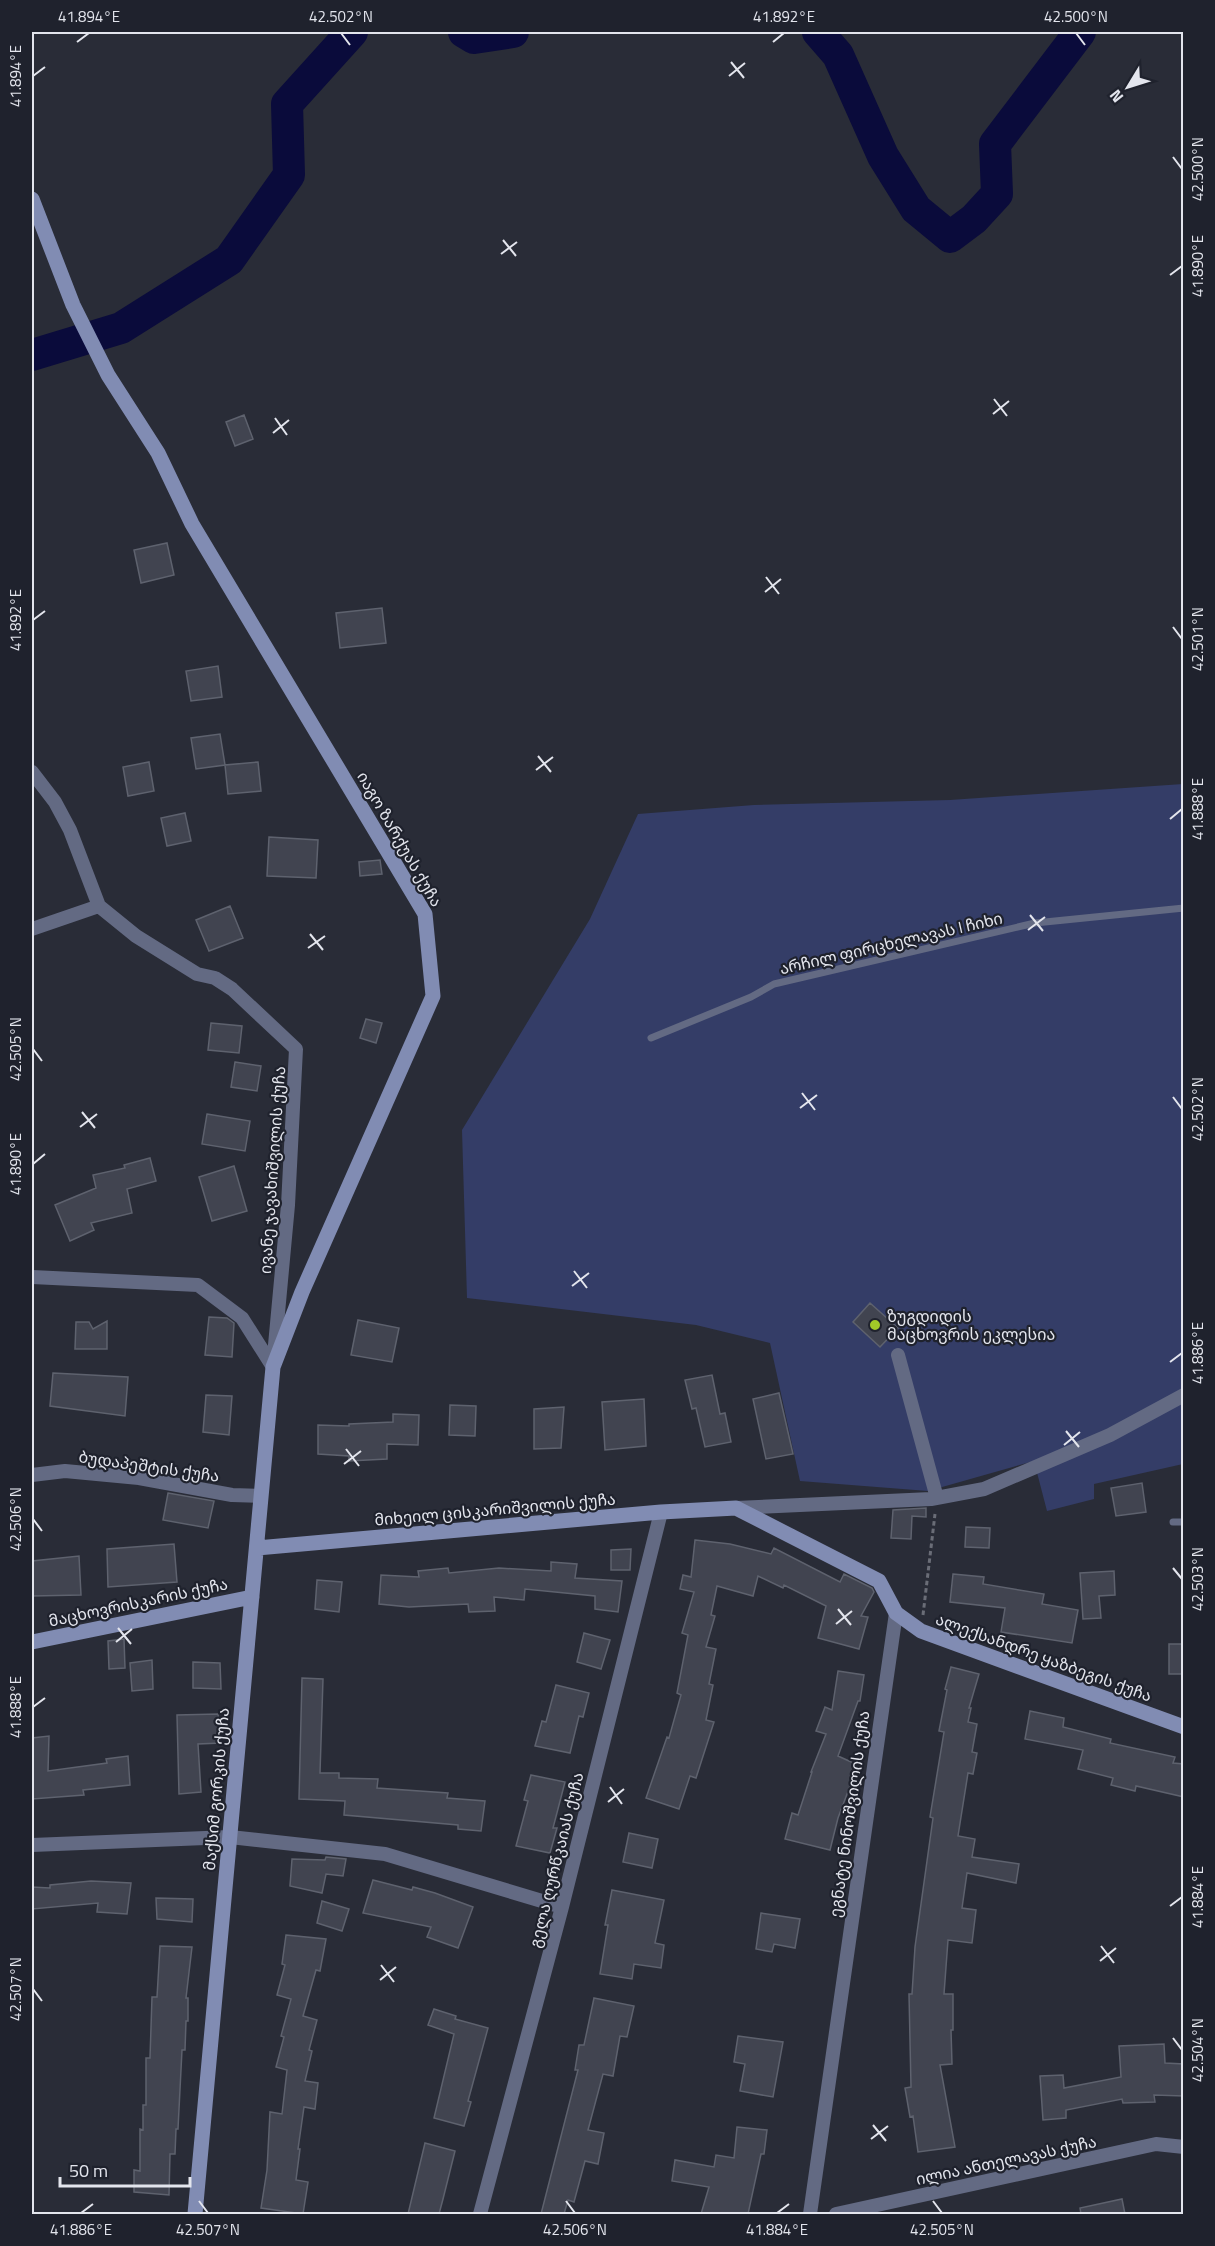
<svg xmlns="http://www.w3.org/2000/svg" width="1215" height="2246" viewBox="0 0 1215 2246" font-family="'Titillium Web','Noto Sans Georgian',sans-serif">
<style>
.green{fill:#343d67}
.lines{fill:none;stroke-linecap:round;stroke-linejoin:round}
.river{stroke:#0a0b3b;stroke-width:32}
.building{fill:#414450;stroke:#5e626e;stroke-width:1.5}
.path{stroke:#6a6d77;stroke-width:3;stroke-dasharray:4.5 3;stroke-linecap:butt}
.lane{stroke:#636a83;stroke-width:7}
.street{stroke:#636a83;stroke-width:14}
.secondary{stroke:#818cb3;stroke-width:15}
.ticks{fill:none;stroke:#e3e5ed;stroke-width:2}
.poi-dot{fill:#a2c928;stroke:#1f222d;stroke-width:2}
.labels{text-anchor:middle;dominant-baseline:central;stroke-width:4.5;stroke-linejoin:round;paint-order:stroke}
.street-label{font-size:16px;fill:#e3e5ed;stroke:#1f222d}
.poi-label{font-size:16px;fill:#e3e5ed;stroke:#1f222d;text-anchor:start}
.neatline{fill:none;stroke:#e3e5ed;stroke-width:2}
.ticks-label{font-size:15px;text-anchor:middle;fill:#e3e5ed}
</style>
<rect width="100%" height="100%" fill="#292c37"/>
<!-- green -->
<path class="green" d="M1183,784V1464L1094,1484V1499L1047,1511L1034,1461L928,1491L800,1481L770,1343L696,1325L467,1298L462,1130L590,919L638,814L754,805L950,800Z"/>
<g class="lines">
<!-- river -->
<path class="river" d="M464,32L474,38L513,32
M818,32L838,55L883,156L916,209L950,237L974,219L997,194L995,144L1080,32
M32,355L121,328L229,260L289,175L287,104L352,32"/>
</g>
<!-- building -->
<path class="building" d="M244,415L253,439L235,446L226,422Z
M167,543L174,575L141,583L134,550Z
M382,608L386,643L340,648L336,613Z
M218,666L222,697L191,701L186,671Z
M220,734L225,765L196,769L191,738Z
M149,762L154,791L128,796L123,767Z
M258,762L261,791L228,794L225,765Z
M185,813L191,841L167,846L161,818Z
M269,837L318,840L316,878L267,876Z
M380,860L382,874L360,876L359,862Z
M230,906L243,938L209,951L196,920Z
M366,1019L382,1023L376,1043L360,1038Z
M211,1023L242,1026L239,1053L208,1050Z
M235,1062L261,1066L257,1091L231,1087Z
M207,1114L250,1121L245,1151L202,1144Z
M150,1158L156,1181L127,1189L132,1213L91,1223L94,1230L70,1241L55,1205L96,1188L93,1175L125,1168L124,1165Z
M234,1166L247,1211L212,1221L199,1177Z
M870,1303L898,1328L880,1347L853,1322Z
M209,1317L227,1318L234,1323L232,1357L205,1355Z
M358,1320L399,1328L392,1362L351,1355Z
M107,1321V1349H75L76,1322H89L93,1329Z
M53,1373L128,1377L125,1416L50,1406Z
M712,1375L720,1414L725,1413L731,1442L705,1447L696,1408L692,1409L685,1380Z
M779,1393L793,1454L766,1459L753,1399Z
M206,1395L232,1396L229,1435L203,1432Z
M644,1399L646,1446L605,1450L602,1402Z
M450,1405L476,1406L475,1436L449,1435Z
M564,1407L561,1448L534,1449V1409Z
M393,1414L419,1415L418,1445L387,1444V1459L349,1461V1456L318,1454V1425L349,1426V1424L393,1422Z
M1142,1483L1146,1512L1116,1516L1111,1488Z
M168,1493L214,1501L208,1528L163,1520Z
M926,1508V1517L912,1516L911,1539L891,1538L893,1510Z
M966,1527L990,1528L989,1548L965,1547Z
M695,1540L730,1544L771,1554L774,1548L840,1582L844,1574L872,1588L874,1592L861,1616L868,1617L859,1649L818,1638L826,1606L784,1585L783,1588L758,1576L753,1596L717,1586L711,1615L715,1616L706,1647L716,1649L709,1684L713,1685L706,1720L714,1722L696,1778L690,1776L679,1809L646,1798L667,1737L669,1738L681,1695L677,1693L688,1635L682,1633L694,1592L680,1589L683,1575L691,1577Z
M174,1544L177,1582L108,1587L107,1549Z
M631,1549L630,1570H611V1550Z
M79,1556L81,1595L32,1596V1561Z
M551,1562L577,1564L575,1578L622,1581L618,1612L595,1609V1596L525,1589L524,1600L494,1597L495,1611L469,1612L468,1604L409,1607L379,1604L381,1575L419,1577L418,1571L448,1568L449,1573L499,1568L551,1571Z
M1114,1571L1115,1595L1099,1596L1101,1618L1083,1619L1080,1573Z
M953,1574L984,1577L983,1584L1044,1594L1042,1604L1078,1610L1072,1643L1001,1632L1005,1608L950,1602Z
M317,1580L342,1582L339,1612L315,1609Z
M584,1633L610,1640L601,1669L577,1662Z
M124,1639L125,1668L109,1669L108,1641Z
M1169,1644H1184V1674H1169Z
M152,1660L153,1689L132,1691L130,1663Z
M193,1662L220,1663L221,1689L193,1688Z
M951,1667L979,1674L969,1708H971L968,1722L977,1724L972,1752L977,1753L973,1774L968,1773L958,1836L975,1839L972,1857L1019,1864L1016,1883L967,1873L962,1908L976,1910L972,1943L948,1940L944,1994H953V2030H951L952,2064L940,2065L955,2147L918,2152L913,2116L910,2117L905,2088L911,2087L909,1994H912L915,1947L933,1818L930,1817L944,1732L939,1731L947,1690L945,1689Z
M838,1671L864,1675L860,1701H858L838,1756L858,1765L838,1818L830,1850L785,1839L792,1813L798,1815L812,1772H811L826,1734L816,1731L825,1707L832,1710Z
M302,1678L323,1679L320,1773H339V1778L378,1779L377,1788L448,1793L447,1798L485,1801L481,1831L458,1829V1825L344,1815L345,1801L299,1799Z
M556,1685L589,1693L583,1717L579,1716L570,1753L535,1746L542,1721L546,1722Z
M1030,1711L1064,1718L1063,1727L1111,1739L1110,1743L1175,1757L1173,1763L1184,1764V1797L1136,1786L1135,1791L1111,1785L1113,1778L1078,1769L1083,1750L1025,1739Z
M218,1714L221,1743L198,1744L201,1792L179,1794L177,1715Z
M49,1736L48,1771L107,1763L106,1759L128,1756L130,1785L83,1790L84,1795L32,1799V1738Z
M531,1775L565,1782L553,1828H557L550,1853L516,1846L528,1801L524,1800Z
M629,1833L658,1839L652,1868L623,1862Z
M326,1857L346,1859L343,1876L326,1874L322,1893L290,1886L292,1859L325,1860Z
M373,1880L412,1890L413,1887L435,1893L473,1907L458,1948L427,1937L431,1927L363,1913Z
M91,1881L131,1883L127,1914L97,1912L98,1903L32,1909V1887L50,1888V1885Z
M612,1890L664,1900L655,1943L664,1945L661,1968L634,1964L632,1979L600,1974L608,1925H605Z
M156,1898L193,1899L192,1922L157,1919Z
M322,1901L349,1909L342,1931L317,1923Z
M761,1913L800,1919L795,1948L774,1944L772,1952L756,1949Z
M286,1935L326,1939L320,1971L316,1970L303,2016L317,2020L309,2050L312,2051L305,2081L318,2083L315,2109L304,2107L298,2149H300L296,2180L308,2182L303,2214L261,2208L267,2170L270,2112L282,2114L287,2070L276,2067L284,2037L281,2036L291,1999L277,1995L285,1965L282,1964Z
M160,1946L192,1947L186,1998H188V2021H186L185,2050H182L178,2129H176L175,2154H170L169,2195L134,2192V2170L140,2171V2129L143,2130V2105H146V2058H150L152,1997H157Z
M594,1998L634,2006L627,2037L620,2036L613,2076L603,2074L588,2130L604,2133L598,2164L585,2161L574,2202L568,2200L564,2214H541L578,2070H575L579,2045H584Z
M434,2009L456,2016L455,2019L488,2028L468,2101L471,2102L464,2126L434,2118L454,2034L428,2025Z
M738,2036L783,2042L773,2097L740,2091L745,2064L734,2062Z
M1164,2044L1165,2063L1184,2064V2096L1154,2095L1155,2102L1123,2103L1122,2099L1066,2110V2118L1043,2120L1040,2076L1063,2075L1064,2088L1121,2077L1119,2046Z
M737,2127L767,2130L764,2154H761L748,2214H701L709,2187L672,2181L675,2160L714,2167L716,2155L734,2158Z
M425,2143L455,2151L443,2199L439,2214H408Z
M1122,2199L1125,2214H1081L1080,2208Z"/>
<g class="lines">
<!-- path -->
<path class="path" d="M923,1615L935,1514"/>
<!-- lane -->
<path class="lane" d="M651,1038L751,997L774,984L1035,923L1184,908
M1173,1522H1184"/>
<!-- street -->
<path class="street" d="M32,772L55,802L70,830L99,906L136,936L197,974L215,978L232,989L296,1049L288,1205L274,1356
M32,929L99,906
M32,1277L198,1285L242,1318L273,1367
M898,1355L937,1498
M32,1475L65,1471L139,1478L232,1495L261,1496
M736,1508L931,1499L984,1489L1110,1435L1184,1395
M32,1845L230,1837L385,1854L562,1907
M480,2214L562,1907L661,1512
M810,2214L896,1613
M836,2214L1156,2144L1184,2147"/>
<!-- secondary -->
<path class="secondary" d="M32,199L73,305L108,375L158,453L192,524L425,914L433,996L302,1292L273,1367L195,2214
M257,1548L661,1512L736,1508L879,1581L896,1613L921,1631L1184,1727
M32,1642L252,1597"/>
</g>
<!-- ticks -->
<path class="ticks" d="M341,33L350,45M1076,33L1085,45M77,42L89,33M773,42L784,33M731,62L744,78M33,76L45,67M729,76L745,63M1173,157L1182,169M503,240L516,256M501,254L517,242M1170,275L1182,266M994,399L1007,416M993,414L1009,401M275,418L287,435M273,433L289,420M766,577L779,594M765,592L781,579M33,620L45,611M1173,627L1182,639M538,756L551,772M536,770L553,757M1170,819L1182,809M1030,915L1043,931M1028,930L1045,917M310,934L323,950M308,948L325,936M33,1049L42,1061M802,1093L815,1110M1173,1097L1182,1109M800,1108L817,1095M82,1112L95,1128M80,1127L97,1114M33,1164L45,1154M574,1271L587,1288M572,1286L589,1273M1170,1362L1182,1353M1066,1431L1079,1447M1064,1445L1080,1432M346,1449L359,1466M344,1464L361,1451M33,1519L42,1531M1173,1568L1182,1579M838,1609L851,1625M836,1624L852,1611M118,1628L131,1644M116,1642L132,1629M33,1707L45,1698M610,1787L622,1804M608,1802L624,1789M1170,1906L1182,1897M1101,1946L1114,1963M1100,1961L1116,1948M381,1965L394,1982M380,1980L396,1967M33,1989L42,2001M1173,2038L1182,2050M873,2125L886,2141M871,2139L888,2126M199,2201L208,2213M566,2201L575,2213M933,2201L942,2213M81,2213L93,2204M777,2213L789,2204"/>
<!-- markers -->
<circle class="poi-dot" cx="875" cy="1325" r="6"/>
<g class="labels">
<!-- street labels -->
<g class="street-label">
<text transform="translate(400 839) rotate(60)">იაგო ზარქუას ქუჩა</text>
<text transform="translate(891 943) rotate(-13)">არჩილ ფირცხელავას I ჩიხი</text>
<text transform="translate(272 1170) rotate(-86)">ივანე ჯავახიშვილის ქუჩა</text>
<text transform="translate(149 1466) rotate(8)">ბუდაპეშტის ქუჩა</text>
<text transform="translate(495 1509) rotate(-5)">მიხეილ ცისკარიშვილის ქუჩა</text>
<text transform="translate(138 1602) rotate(-12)">მაცხოვრისკარის ქუჩა</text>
<text transform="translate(1044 1657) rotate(20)">ალექსანდრე ყაზბეგის ქუჩა</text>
<text transform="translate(216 1789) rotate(-85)">მაქსიმ გორკის ქუჩა</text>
<text transform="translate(849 1814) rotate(-82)">ეგნატე ნინოშვილის ქუჩა</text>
<text transform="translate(556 1860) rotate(-76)">გელა ღურწკაიას ქუჩა</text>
<text transform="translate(1006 2160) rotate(-12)">ილია ანთელავას ქუჩა</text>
</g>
<!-- poi labels -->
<g class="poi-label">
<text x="887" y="1316">ზუგდიდის<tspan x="887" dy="18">მაცხოვრის ეკლესია</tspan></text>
</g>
</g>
<!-- border -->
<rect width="1215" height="2246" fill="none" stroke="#1f222d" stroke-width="66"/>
<!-- north arrow -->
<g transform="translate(1128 87) rotate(232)" stroke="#1f222d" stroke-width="4.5" paint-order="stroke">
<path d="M0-4.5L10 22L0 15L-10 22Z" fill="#e3e5ed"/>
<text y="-9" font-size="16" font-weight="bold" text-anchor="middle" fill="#e3e5ed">N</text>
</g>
<!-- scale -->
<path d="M60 2177v9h130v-9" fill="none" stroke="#e3e5ed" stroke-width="3"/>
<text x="69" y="2177" font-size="18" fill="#e3e5ed" stroke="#1f222d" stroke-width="4.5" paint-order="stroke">50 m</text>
<rect x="33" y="33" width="1149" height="2180" class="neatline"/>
<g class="ticks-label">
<text x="89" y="22">41.894°E</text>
<text x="341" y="22">42.502°N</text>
<text x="784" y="22">41.892°E</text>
<text x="1076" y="22">42.500°N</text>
<text transform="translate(16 76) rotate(-90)" y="5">41.894°E</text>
<text transform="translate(1198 169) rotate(-90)" y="5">42.500°N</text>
<text transform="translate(1198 266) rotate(-90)" y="5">41.890°E</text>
<text transform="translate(16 620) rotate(-90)" y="5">41.892°E</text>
<text transform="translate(1198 639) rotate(-90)" y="5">42.501°N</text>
<text transform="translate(1198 809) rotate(-90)" y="5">41.888°E</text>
<text transform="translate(16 1049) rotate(-90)" y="5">42.505°N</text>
<text transform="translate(1198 1109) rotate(-90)" y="5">42.502°N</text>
<text transform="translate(16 1164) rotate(-90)" y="5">41.890°E</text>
<text transform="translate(1198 1353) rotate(-90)" y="5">41.886°E</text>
<text transform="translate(16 1519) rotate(-90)" y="5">42.506°N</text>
<text transform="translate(1198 1579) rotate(-90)" y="5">42.503°N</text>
<text transform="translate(16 1707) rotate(-90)" y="5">41.888°E</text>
<text transform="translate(1198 1897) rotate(-90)" y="5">41.884°E</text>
<text transform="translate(16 1989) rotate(-90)" y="5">42.507°N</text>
<text transform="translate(1198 2050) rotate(-90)" y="5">42.504°N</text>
<text x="81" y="2235">41.886°E</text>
<text x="208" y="2235">42.507°N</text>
<text x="575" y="2235">42.506°N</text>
<text x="777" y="2235">41.884°E</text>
<text x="942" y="2235">42.505°N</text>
</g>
</svg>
